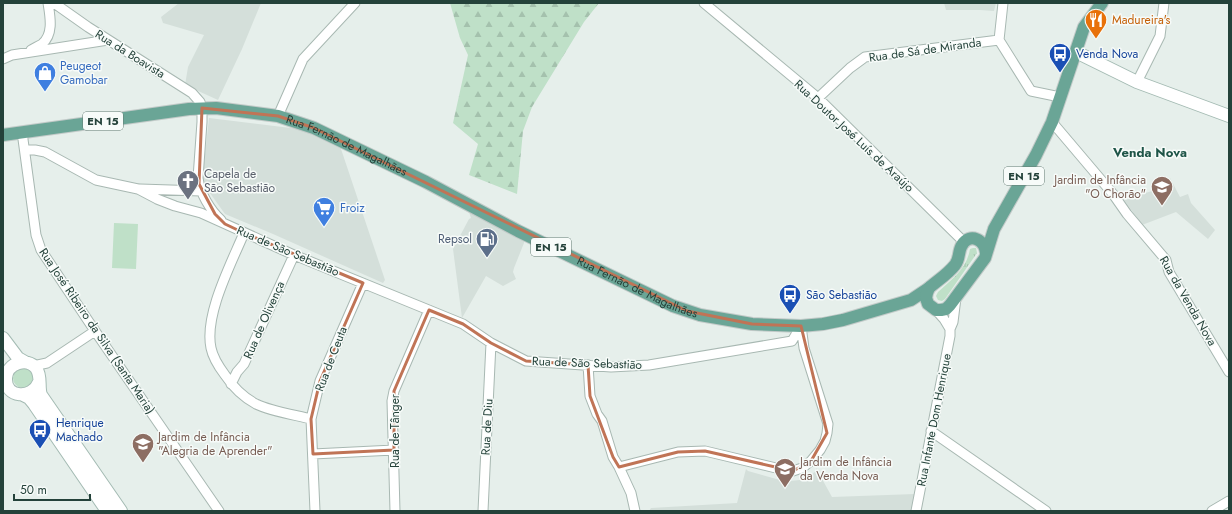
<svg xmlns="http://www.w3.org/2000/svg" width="1232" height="514" viewBox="0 0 1232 514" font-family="Jost,sans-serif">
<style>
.built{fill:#d4dfda}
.grass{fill:url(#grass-tufts)}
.forest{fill:url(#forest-firs)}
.green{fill:#bfe0c8}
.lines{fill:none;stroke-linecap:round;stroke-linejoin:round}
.street-casing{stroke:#a8b8b2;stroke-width:11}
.secondary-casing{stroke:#a4bbb3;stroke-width:14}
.primary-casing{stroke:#c2cac8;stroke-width:14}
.street{stroke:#fff;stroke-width:9}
.secondary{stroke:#fff;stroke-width:12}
.primary{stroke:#6aa596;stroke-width:12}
.marked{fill:none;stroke:#c07456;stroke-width:3;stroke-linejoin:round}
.labels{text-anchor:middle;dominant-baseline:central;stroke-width:3;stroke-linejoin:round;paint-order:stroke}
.shield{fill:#f7fbf9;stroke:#637a73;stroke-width:1}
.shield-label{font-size:11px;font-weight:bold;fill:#24423a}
.food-label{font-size:12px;fill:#c56008;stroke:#f7fbf9;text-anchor:start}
.street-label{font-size:12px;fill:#24423a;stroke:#f7fbf9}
.transit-label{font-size:12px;fill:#164399;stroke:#f7fbf9;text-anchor:start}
.shop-label{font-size:12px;fill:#366cbe;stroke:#f7fbf9;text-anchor:start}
.worship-label{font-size:12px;fill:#5b616d;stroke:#f7fbf9;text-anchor:start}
.education-label{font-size:12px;fill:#785e54;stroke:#f7fbf9;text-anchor:start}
.service-label{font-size:12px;fill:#4e5e75;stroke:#f7fbf9;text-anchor:end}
.neighbourhood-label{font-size:13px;font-weight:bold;fill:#1f5548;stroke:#f7fbf9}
</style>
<defs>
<pattern id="grass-tufts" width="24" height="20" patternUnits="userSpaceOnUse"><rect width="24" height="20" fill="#bfe0c8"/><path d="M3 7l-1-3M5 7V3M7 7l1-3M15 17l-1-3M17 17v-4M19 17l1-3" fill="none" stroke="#a4c1ad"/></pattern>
<pattern id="forest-firs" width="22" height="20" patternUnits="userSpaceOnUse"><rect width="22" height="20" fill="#bfe0c8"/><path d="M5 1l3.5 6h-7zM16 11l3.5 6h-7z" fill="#a4c1ad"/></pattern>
</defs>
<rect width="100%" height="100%" fill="#e6efeb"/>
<!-- built -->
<path class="built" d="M179,3H261L242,49L218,100L185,85L188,67L204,35L163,23L161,17Z
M944,3H996L994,11L980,10H946Z
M209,118L299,129L340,146L385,280L383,283L273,234L225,214L202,182Z
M1170,178L1180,197L1188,194L1191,203L1215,230L1208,239L1176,212L1142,225L1124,200L1158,189Z
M468,209L526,238L514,268L513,272L516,279L503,286L486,276L462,318L453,249L469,219L471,218Z
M816,468L832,497L915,494L911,511H649L651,508L737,503L746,469L748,471L780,480L790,481L800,480L808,477L816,471Z"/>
<!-- grass -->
<path class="grass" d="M973,248H976L977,253L945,299L942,301L938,300L936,296L938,292C951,280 967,269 970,249Z"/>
<!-- forest -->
<path class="forest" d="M450,3H599L584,22L532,107L523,131L517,194L469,175L478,144L453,123L468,55L460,38Z"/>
<!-- green -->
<path class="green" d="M114,223L138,224L136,269L112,268Z
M13 378a10 10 0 1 1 20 0a10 10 0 1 1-20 0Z"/>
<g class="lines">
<!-- street casing -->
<g class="street-casing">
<path id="street" d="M54,3L88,27L192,93L200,102L202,108V122L198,178C200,193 210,210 221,220
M704,3L818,98L964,242
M1003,3L999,40L1031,91L1060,97
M31,50C34,48 39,46 42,44C54,34 50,16 48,3
M3,59L12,55L108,40
M1137,82L1160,36L1164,3
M818,98L850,68L865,57L999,40
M278,116L303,59L355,3
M1052,122L1113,194L1127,214L1166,260L1169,272L1229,372
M22,132L36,235L41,250L95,331L219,511
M25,150H35L45,152L96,180L138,189L157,199L175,206L201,213L294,255L463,324L491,343L526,361L611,367L649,365L792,341L801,326
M140,189L201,191
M244,233C231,264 204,315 211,348C213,358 219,367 225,375C233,387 243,397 256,404C270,411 295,415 311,419
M936,310L944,319L950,329
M588,365L590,396L597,414L602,421L613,457L619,467L631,493L635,511
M33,366L47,363L95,331
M231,384L237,372L244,364L294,255
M931,431L1046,511
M313,454L394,450
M619,467L678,452L705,451L780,469L793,471L802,468L811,461L820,450L825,441L827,433L828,424L804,348L801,326
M315,511L311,419L320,381L363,283
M395,511L392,401L394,391L429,310
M483,511L491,343
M916,511L950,336V329L953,322L956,298
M1212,511L1229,501"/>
</g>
<!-- secondary casing -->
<g class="secondary-casing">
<path id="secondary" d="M1076,52L1137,82L1229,116
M3,338L18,358L25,362
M39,382C32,400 5,398 6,378C7,363 27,357 36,368C42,376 38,387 41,395L121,511
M23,395L29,398L34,404L107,511"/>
</g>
<!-- primary casing -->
<g class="primary-casing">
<g id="primary">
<path id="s1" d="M3,135L189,109L216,108L278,116L314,128L426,182L518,231L673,306L700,315L752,324L801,326L823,324L843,320L911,300L929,288"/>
<path d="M986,253C985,240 970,232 962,245C958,251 960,259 955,265C948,274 937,281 929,288L927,293L926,298L928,304L936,310H941L946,309L950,305L985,258L994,229L1036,155L1052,122L1084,27L1102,3"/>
</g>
</g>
<!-- street -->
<use href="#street" class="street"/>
<!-- secondary -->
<use href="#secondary" class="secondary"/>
<!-- primary -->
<use href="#primary" class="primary"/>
</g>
<!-- marked area -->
<path class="marked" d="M202,108L278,116L314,128L687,311L752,324L801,326L827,433L811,461L793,471L705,451L678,452L619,467L613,457L590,396L588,365L526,361L491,343L463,324L429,310L394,391V450L313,454L311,419L320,381L363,283L244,233L225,224L215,214L199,184Z"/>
<!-- icons -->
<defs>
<g id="restaurant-pin" transform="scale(1.15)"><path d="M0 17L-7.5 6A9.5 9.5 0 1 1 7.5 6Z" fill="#e8710a" stroke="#f7fbf9"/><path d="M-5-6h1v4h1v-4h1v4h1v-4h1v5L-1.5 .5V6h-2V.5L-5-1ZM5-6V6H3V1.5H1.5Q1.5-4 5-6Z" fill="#fff"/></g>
<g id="bus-pin" transform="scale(1.15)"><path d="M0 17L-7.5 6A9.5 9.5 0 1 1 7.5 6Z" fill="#1a4fb4" stroke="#f7fbf9"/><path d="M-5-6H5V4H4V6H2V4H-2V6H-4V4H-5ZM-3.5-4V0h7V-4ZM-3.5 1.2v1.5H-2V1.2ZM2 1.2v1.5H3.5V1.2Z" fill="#fff"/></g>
<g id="shop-pin" transform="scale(1.15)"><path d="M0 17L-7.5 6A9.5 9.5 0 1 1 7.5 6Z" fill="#3f7fe0" stroke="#f7fbf9"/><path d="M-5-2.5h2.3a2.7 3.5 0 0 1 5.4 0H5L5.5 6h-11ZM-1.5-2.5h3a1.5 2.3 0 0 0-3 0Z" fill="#fff"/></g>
<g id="church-pin" transform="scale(1.15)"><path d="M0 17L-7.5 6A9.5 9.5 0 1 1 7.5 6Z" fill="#6b7280" stroke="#f7fbf9"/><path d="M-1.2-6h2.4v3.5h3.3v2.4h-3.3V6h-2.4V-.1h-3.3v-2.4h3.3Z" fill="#fff"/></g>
<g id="school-pin" transform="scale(1.15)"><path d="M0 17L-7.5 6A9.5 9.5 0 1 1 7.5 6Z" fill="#8d6e63" stroke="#f7fbf9"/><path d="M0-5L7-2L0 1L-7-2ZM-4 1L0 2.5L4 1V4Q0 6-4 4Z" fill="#fff"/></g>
<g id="supermarket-pin" transform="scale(1.15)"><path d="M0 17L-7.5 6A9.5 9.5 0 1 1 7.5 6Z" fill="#3f7fe0" stroke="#f7fbf9"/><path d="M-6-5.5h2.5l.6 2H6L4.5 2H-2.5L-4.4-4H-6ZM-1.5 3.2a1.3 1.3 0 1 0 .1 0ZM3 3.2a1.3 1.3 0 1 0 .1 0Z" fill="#fff"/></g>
<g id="fuel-pin" transform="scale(1.15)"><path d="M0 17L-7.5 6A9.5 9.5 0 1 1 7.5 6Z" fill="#5c6f8a" stroke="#f7fbf9"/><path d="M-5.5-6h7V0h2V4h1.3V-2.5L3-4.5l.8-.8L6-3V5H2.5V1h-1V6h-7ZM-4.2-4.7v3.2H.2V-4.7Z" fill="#fff"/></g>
</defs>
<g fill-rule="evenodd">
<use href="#restaurant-pin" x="1096" y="20"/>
<use href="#bus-pin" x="1060" y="54"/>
<use href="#shop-pin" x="45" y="73"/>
<use href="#church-pin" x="188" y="181"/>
<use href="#school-pin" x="1162" y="187"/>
<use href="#supermarket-pin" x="324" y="208"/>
<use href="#fuel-pin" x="487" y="239"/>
<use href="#bus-pin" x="790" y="295"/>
<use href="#bus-pin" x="40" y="430"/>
<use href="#school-pin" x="143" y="444"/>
<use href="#school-pin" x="785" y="469"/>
</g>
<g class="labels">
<!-- shield labels -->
<g class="shield">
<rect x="83" y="112" width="40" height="18" rx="3"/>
<rect x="1004" y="167" width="40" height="18" rx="3"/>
<rect x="531" y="238" width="40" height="18" rx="3"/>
</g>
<g class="shield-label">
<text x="103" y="121">EN 15</text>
<text x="1024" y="176">EN 15</text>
<text x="551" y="247">EN 15</text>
</g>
<!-- food labels -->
<g class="food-label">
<text x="1112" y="20">Madureira's</text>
</g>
<!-- street labels -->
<g class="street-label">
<text transform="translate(925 50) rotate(-8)">Rua de Sá de Miranda</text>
<text transform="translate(130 54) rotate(32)">Rua da Boavista</text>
<text transform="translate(854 136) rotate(43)">Rua Doutor José Luís de Araújo</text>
<text stroke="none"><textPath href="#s1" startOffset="352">Rua Fernão de Magalhães</textPath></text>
<text transform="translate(288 251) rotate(23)">Rua de São Sebastião</text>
<text stroke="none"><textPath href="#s1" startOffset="676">Rua Fernão de Magalhães</textPath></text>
<text transform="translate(1188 301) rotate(60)">Rua da Venda Nova</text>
<text transform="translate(264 320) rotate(-66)">Rua de Olivença</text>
<text transform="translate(97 331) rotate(56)">Rua José Ribeiro da Silva (Santa Maria)</text>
<text transform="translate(331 359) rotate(-69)">Rua de Ceuta</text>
<text transform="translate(587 363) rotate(2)">Rua de São Sebastião</text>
<text transform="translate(934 420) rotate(-79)">Rua Infante Dom Henrique</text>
<text transform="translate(487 427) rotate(-87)">Rua de Diu</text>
<text transform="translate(395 431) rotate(-90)">Rua de Tânger</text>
</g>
<!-- transit labels -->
<g class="transit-label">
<text x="1076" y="54">Venda Nova</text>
<text x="806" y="295">São Sebastião</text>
<text x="56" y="423">Henrique<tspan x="56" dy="14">Machado</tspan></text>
</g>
<!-- shop labels -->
<g class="shop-label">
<text x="60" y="66">Peugeot<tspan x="60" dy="14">Gamobar</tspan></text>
<text x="340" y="208">Froiz</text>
</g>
<!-- worship labels -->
<g class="worship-label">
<text x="204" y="174">Capela de<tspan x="204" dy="14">São Sebastião</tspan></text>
</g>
<!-- education labels -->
<g class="education-label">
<text x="1146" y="180" text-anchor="end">Jardim de Infância<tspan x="1146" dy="14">"O Chorão"</tspan></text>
<text x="158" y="437">Jardim de Infância<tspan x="158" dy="14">"Alegria de Aprender"</tspan></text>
<text x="800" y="462">Jardim de Infância<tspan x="800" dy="14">da Venda Nova</tspan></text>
</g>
<!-- service labels -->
<g class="service-label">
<text x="472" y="239">Repsol</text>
</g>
<!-- neighbourhood labels -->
<g class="neighbourhood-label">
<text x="1150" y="152">Venda Nova</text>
</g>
</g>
<!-- border -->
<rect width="1232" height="514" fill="none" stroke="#24423a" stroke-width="8"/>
<!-- scale -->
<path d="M14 494v6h76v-6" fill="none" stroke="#24423a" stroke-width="2"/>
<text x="20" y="494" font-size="12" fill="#24423a" stroke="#f7fbf9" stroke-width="3" paint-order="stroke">50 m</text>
</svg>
